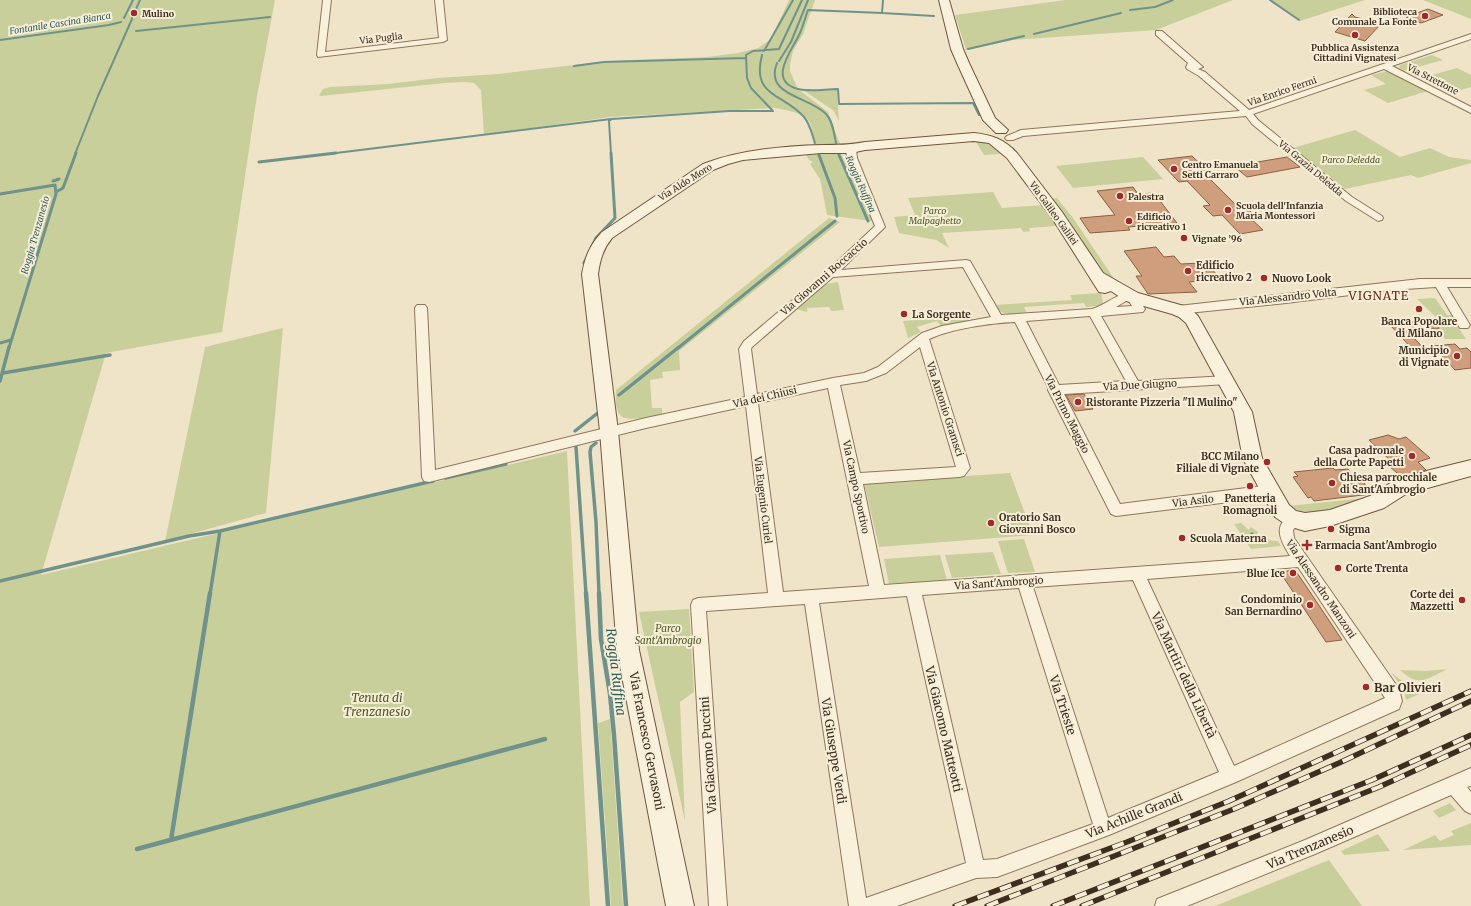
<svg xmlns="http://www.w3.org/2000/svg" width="1471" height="906" viewBox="0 0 1471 906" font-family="Merriweather,serif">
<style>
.green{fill:#c9cf9b}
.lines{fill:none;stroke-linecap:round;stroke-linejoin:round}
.stream-far3{stroke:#6f938a;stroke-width:2}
.stream-far2{stroke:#6f938a;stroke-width:3}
.stream-far1{stroke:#6f938a;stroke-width:3.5}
.stream{stroke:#6f938a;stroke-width:4.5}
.building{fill:#cf9f7d;stroke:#8d5f41}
.street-casing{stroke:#8d765c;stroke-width:2}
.secondary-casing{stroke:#6f573f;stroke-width:2}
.street{fill:#faf1dc;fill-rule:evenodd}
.secondary{fill:#faf1dc;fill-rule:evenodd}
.rail-casing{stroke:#3d2e20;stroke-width:5.5}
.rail{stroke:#f7eed8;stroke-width:4;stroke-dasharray:12;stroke-linecap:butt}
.poi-dot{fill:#9e2a2b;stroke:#f7eed8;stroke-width:1.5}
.labels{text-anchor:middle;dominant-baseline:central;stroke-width:4;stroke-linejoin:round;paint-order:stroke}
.far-poi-label{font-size:9px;font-weight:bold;fill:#3d2e20;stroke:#f7eed8;text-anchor:start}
.far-water-label{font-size:9px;font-style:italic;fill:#2f5d5a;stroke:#f7eed8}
.far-street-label{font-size:9px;fill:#3d2e20;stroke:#f7eed8}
.far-park-label{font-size:9px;font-style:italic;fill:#4d5a26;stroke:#f7eed8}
.poi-label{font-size:10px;font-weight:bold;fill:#3d2e20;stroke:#f7eed8;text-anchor:start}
.street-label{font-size:10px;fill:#3d2e20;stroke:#f7eed8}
.park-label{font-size:10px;font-style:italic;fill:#4d5a26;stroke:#f7eed8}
.quarter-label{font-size:12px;letter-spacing:1px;fill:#6b2e1e;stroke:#f7eed8}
.near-street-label{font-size:12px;fill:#3d2e20;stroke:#f7eed8}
.near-poi-label{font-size:12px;font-weight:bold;fill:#3d2e20;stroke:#f7eed8;text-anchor:start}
.near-park-label{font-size:12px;font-style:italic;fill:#4d5a26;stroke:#f7eed8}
.near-water-label{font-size:13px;font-style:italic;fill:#2f5d5a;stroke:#f7eed8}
</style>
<rect width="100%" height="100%" fill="#f0e4c8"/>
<!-- green -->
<path class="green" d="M0,0H275L256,102L222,332L106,353L41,575L567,451L590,906H0Z
M789,0H815L803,34L793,51L790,65V71L798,89L828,112L840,144L814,146C812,139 813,130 810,123C805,112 785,110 775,108L610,117L484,135L481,90L474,83L465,82L445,83L321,96L319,95L323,89L330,87L388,84L438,78L498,74L607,61L707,57L738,53L758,48L771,39Z
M1065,0H1233L1156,30L1013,40L966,50L955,15Z
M1269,0H1365L1300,21Z
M1423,0H1471V19Z
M1432,55L1443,60L1403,71L1399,67L1400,65Z
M1457,68L1471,75V87L1461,90L1432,75Z
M1388,71L1428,91L1388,103L1364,90L1386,84L1371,75Z
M803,90H837L839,122L834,111Z
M1355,130L1400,157L1430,148L1449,157L1471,160V163L1418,178L1411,175L1345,189L1293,148Z
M970,141C983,141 993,143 1000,154L984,155L976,142L971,143Z
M826,153L841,154L873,219L871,221L827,215L820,179L810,164L813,162L809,160L806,155Z
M1143,157L1163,179L1073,188L1056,166Z
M993,192L1002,208L1044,205L1057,226L1029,228L1030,231L1023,232L1021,228L942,233L949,248L936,240L899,233L894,217L915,215L908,198Z
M1057,198L1073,218L1117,283L1103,273L1049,199Z
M829,218L840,222L679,351L680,370L662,372L663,378L650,380L652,408H662V414C652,416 623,425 618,412C615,406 616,396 616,390Z
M838,282L844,310L831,311L829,307L807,308V312L796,309L826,284Z
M1101,293L1103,303L1099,306L1086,307L1084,303L1024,307L1027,313C1015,314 1000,317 994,305L1072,300L1070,295Z
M1435,298L1447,315H1456L1461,323L1456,324L1466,339H1445L1440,331L1441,322L1417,299Z
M971,316L973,320L941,326L937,321L917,327L921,332L908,338L903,321Z
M283,328L266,513L165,541L205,347Z
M1010,473L1033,535L879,547L864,483Z
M1373,497C1348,504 1313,522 1289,506Z
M1241,523L1249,530L1251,527L1258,532L1257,535L1265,540L1278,541L1281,546L1251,549L1234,524Z
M1024,539L1035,572L1008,573L998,541Z
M993,552L1001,574L952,578L945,555Z
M940,555L947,580L889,584L884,559Z
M689,609L694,692L680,702L685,821L639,612Z
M1447,669C1427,679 1419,688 1400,670L1426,671Z
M1391,672L1408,686L1426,691L1406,700L1404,691Z
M610,719L623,906H611L598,723Z
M1450,803L1456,810L1439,818L1433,811Z
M1471,823V845L1403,850L1435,835L1440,841L1454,835L1451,831Z
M1378,834L1390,851L1344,855L1341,851Z
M1329,860L1362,906H1215Z"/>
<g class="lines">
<!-- stream-far3 -->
<path class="stream-far3" d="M883,0L882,13L808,10C805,18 803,26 800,33C793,49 766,81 798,89C811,92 825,89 838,89L839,104L973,103L979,115
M1270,0L1299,20
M1130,10L1155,7L1173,0
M882,13L934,16
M124,18L133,0
M132,18L140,0
M136,31L270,17
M1034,34L1121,13
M0,40L109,25L121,22
M968,49L1024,36
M764,51L793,0
M746,55L753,51L779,49L802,0
M762,55C751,97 783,93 804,117C810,124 812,134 815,143
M779,61L791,42L808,0
M777,63C764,96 809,96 826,114C833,121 834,134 836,143
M574,66L604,62L746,58
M75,154L98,96L132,19
M328,154L611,119
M611,154L609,121L612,119L729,111H773L751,88L747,78L746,56"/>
<!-- stream-far2 -->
<path class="stream-far2" d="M819,155L835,198L837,216
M839,155L868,221
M259,162L336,153
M53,181L59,179
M56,192L63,188L76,153
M0,194L55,185L56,194L9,348
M584,263L596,238L615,218L611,153
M0,343L11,340
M678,348L835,221"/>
<!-- stream-far1 -->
<path class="stream-far1" d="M3,373L110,355
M0,381L9,347
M619,395L679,347
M575,431L599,412
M596,443L591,447L590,452L596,522L599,594
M576,447L586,594
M445,478L506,464
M1248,540L1252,534
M0,581L189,536L220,531
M210,594L220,531L433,481"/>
<!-- stream -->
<path class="stream" d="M586,593L608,906
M599,593L601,639L610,694L614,735L626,906
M171,840L210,593
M137,849L545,739"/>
</g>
<!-- building -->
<path class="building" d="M1428,9L1443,15L1421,23L1406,17Z
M1352,14L1355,17L1381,24L1365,41L1335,32Z
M1192,156L1214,177L1209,178L1236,205L1243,204L1254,215L1248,216L1263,230L1240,234L1222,215L1213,216L1203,206L1210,205L1187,181L1179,182L1158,160Z
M1287,157L1300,167L1247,177L1234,166Z
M1133,187L1138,194L1154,193L1177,223L1128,227L1130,230L1090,233L1080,218L1115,215L1097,191Z
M1156,247L1164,257L1174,256L1181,264L1200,263L1204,268H1211L1220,279L1189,282L1197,292L1148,294L1136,276H1142L1124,251Z
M1438,320L1439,329L1409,328V322Z
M1401,324L1427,352L1416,353L1390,325Z
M1455,344L1460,349L1467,348L1471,352V368L1455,370L1433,346Z
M1084,394L1093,409L1075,411L1066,395Z
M1388,435L1399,439L1406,437L1430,458L1418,462L1426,470L1402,477L1390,467L1395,465L1369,440Z
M1333,468L1335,470L1348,469L1352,475L1364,482L1366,487L1371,494L1314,501L1311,497L1308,498L1293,477L1298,476L1294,472Z
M1295,570L1306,586L1342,640L1326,642L1280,572Z"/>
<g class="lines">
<!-- street casing -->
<g class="street-casing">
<path id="street" d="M323,0H331L325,52L439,38L435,0H443L447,40L443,42L318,57L317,55Z
M1156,31H1162L1203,67L1198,69L1205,72L1249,110L1471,34V39L1392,66L1471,107V113L1384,69L1253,114L1258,120L1352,197L1382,216L1383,218L1382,220L1378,221L1346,201L1252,124L1246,116L1023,136L1013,140H1007L1005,138L1007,136L1021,130L1240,111L1199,76L1187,69L1186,67L1188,63L1156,35Z
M851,146L856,149L857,158L885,227L841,270L966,260L970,261L1001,315L1092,309C1107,305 1119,290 1136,294L1145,309L1143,312L1101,316L1138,381L1227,376L1231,377L1233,380L1231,383L1227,384L1064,394L1120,504L1270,485L1275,487L1277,491L1275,495L1270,497L1116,516L1111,514L1048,390L1049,389L1015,322C990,323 951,329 929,339L970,468L964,476L959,477L863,484L884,585L1290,556C1280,540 1271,523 1295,514L1300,516L1302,520L1293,530L1294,538L1399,689L1402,701L1399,709L1236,782L1109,835L997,877L976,878L897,906H849L805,604L706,611L727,906H709L691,605L693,600L698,598L768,593L746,406L646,428L429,482L424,481L422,477L415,308L417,305H425L427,308L435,470L646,418L745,397L739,349L744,341L826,272L875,226L847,158L846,149ZM963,267L991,317L942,326L922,333L878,367L864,373L833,378L757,394L751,349L752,347L833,277ZM1126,301H1129L1132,306L1116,307ZM1090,316L1126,381L1059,385L1026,321ZM920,347L956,467L860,473L840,385L866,381L886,373ZM828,388L869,586L783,592L758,403ZM1298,567L1385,698L1234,766L1147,579ZM1133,580L1219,772L1108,818L1033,587ZM1019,588L1093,824L997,859L983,860L922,595ZM907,596L966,863L866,898L819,603Z
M1420,279H1471V287H1447L1470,325L1468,328H1460L1436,287L1390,290L1286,303L1178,314L1174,313L1172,310L1174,307L1178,306Z
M1471,768V786L1467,787L1471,792V814L1465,811L1451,795L1315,854L1187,906H1155L1157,899L1305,840Z"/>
</g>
<!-- secondary casing -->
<g class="secondary-casing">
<path id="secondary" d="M939,0H949L963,49L969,63L995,118L1008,130L1006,133H996L983,120L957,63L951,49Z
M974,133C992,135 1004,139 1017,153L1062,212L1103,273L1138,293L1184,306L1191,309L1198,316L1252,412L1262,458L1289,505L1296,511L1305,513L1330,510L1370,496L1392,482L1430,470L1471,460V476L1406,494L1384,508L1330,526L1305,531L1288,526L1275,517L1243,459L1234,412L1186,323L1179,317L1172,314L1126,301L1111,291L1105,293L1099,292L1052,218L1007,158L989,143L974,141L865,150L851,153H821L743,160L728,164L713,170L612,238C603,249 600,260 598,274L618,431L639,650L694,906H666L617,650L600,431L582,274C585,257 590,245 602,232L703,164C739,150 783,146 822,145C837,145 850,145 865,142Z"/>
</g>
<!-- street -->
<use href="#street" class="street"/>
<!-- secondary -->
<use href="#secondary" class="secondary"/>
<!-- rail casing -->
<g class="rail-casing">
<path id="rail" d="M955,906L1127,842L1229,801L1471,691
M987,906L1234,809L1339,763L1471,701
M1053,906L1372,780L1471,735
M1082,906L1379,787L1471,745"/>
</g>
<!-- rail -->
<use href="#rail" class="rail"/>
</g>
<!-- markers -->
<g class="poi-dot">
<circle cx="134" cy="13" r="4"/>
<circle cx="1425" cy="16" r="4"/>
<circle cx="1355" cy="35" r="4"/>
<circle cx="1174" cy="169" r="4"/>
<circle cx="1120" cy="196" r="4"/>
<circle cx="1228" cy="210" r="4"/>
<circle cx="1129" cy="221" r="4"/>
<circle cx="1184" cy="238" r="4"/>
<circle cx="1188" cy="271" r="4"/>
<circle cx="1264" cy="278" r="4"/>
<circle cx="1419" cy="309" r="4"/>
<circle cx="904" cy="314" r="4"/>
<circle cx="1457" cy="356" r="4"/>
<circle cx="1078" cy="402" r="4"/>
<circle cx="1412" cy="456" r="4"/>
<circle cx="1267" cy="462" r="4"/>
<circle cx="1332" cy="483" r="4"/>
<circle cx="1250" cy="486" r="4"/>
<circle cx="991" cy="523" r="4"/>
<circle cx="1331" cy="529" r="4"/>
<circle cx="1182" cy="538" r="4"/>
<path d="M1305 539h4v4h4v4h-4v4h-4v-4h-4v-4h4z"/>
<circle cx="1338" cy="568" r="4"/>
<circle cx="1293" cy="573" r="4"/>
<circle cx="1462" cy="600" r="4"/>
<circle cx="1310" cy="605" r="4"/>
<circle cx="1366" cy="687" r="4"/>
</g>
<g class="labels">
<!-- far-poi labels -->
<g class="far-poi-label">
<text x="1417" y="11" text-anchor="end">Biblioteca<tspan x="1417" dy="10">Comunale La Fonte</tspan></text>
<text x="142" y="13">Mulino</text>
<text x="1355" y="47" text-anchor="middle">Pubblica Assistenza<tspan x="1355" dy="10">Cittadini Vignatesi</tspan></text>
<text x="1182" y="164">Centro Emanuela<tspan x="1182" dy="10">Setti Carraro</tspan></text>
<text x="1128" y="196">Palestra</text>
<text x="1236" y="205">Scuola dell'Infanzia<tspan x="1236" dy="10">Maria Montessori</tspan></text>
<text x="1137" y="216">Edificio<tspan x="1137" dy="10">ricreativo 1</tspan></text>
<text x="1192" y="238">Vignate ’96</text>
</g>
<!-- far-water labels -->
<g class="far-water-label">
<text transform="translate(60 23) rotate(-9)">Fontanile Cascina Bianca</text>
<text transform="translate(861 184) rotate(66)">Roggia Ruffina</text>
<text transform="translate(35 235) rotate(-74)">Roggia Trenzanesio</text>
</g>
<!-- far-street labels -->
<g class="far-street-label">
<text transform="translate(381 38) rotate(-7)">Via Puglia</text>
<text transform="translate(1433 79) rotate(27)">Via Strettone</text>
<text transform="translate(1282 91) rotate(-19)">Via Enrico Fermi</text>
<text transform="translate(1311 168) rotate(40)">Via Grazia Deledda</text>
<text transform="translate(685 182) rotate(-32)">Via Aldo Moro</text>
<text transform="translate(1054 213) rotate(54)">Via Galileo Galilei</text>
</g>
<!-- far-park labels -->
<g class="far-park-label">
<text x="1351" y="159">Parco Deledda</text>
<text x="935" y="210">Parco<tspan x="935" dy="10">Malpaghetto</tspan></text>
</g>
<!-- poi labels -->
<g class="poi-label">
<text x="1196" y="265">Edificio<tspan x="1196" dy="12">ricreativo 2</tspan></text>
<text x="1272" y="278">Nuovo Look</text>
<text x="912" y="314">La Sorgente</text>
<text x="1419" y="321" text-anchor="middle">Banca Popolare<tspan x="1419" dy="12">di Milano</tspan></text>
<text x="1449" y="350" text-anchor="end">Municipio<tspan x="1449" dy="12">di Vignate</tspan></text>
<text x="1086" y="402">Ristorante Pizzeria "Il Mulino"</text>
<text x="1404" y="450" text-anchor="end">Casa padronale<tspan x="1404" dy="12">della Corte Papetti</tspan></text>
<text x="1259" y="456" text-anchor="end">BCC Milano<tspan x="1259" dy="12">Filiale di Vignate</tspan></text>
<text x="1340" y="477">Chiesa parrocchiale<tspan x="1340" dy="12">di Sant'Ambrogio</tspan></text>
<text x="1250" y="498" text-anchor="middle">Panetteria<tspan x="1250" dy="12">Romagnoli</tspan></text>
<text x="999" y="517">Oratorio San<tspan x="999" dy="12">Giovanni Bosco</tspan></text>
<text x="1339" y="529">Sigma</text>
<text x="1190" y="538">Scuola Materna</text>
<text x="1315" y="545">Farmacia Sant'Ambrogio</text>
<text x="1346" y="568">Corte Trenta</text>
<text x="1285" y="573" text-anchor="end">Blue Ice</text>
<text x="1454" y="594" text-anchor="end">Corte dei<tspan x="1454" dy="12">Mazzetti</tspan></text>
<text x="1302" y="599" text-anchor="end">Condominio<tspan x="1302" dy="12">San Bernardino</tspan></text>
</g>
<!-- street labels -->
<g class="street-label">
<text transform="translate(824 277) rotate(-41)">Via Giovanni Boccaccio</text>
<text transform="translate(1288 297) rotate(-6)">Via Alessandro Volta</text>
<text transform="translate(1140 385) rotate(-3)">Via Due Giugno</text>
<text transform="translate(765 397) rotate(-13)">Via dei Chiusi</text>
<text transform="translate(945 409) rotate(72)">Via Antonio Gramsci</text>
<text transform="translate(1067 414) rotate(63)">Via Primo Maggio</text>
<text transform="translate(856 487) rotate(78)">Via Campo Sportivo</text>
<text transform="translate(763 500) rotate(83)">Via Eugenio Curiel</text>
<text transform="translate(1193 501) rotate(-7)">Via Asilo</text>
<text transform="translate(999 583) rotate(-4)">Via Sant'Ambrogio</text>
<text transform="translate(1321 589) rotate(56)">Via Alessandro Manzoni</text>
</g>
<!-- park labels -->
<g class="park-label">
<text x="668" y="628">Parco<tspan x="668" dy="12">Sant'Ambrogio</tspan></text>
</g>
<!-- quarter labels -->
<g class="quarter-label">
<text x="1379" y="295">VIGNATE</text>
</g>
<!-- near-street labels -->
<g class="near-street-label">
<text transform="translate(1184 675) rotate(65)">Via Martiri della Libertà</text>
<text transform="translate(1063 705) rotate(72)">Via Trieste</text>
<text transform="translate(944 729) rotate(77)">Via Giacomo Matteotti</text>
<text transform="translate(647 741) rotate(79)">Via Francesco Gervasoni</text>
<text transform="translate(834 751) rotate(81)">Via Giuseppe Verdi</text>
<text transform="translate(708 755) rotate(-94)">Via Giacomo Puccini</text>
<text transform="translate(1134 815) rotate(-22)">Via Achille Grandi</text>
<text transform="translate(1310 847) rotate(-23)">Via Trenzanesio</text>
</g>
<!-- near-poi labels -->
<g class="near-poi-label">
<text x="1374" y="687">Bar Olivieri</text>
</g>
<!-- near-park labels -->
<g class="near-park-label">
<text x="377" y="697">Tenuta di<tspan x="377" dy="14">Trenzanesio</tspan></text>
</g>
<!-- near-water labels -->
<g class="near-water-label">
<text transform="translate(616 672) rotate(83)">Roggia Ruffina</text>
</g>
</g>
</svg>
